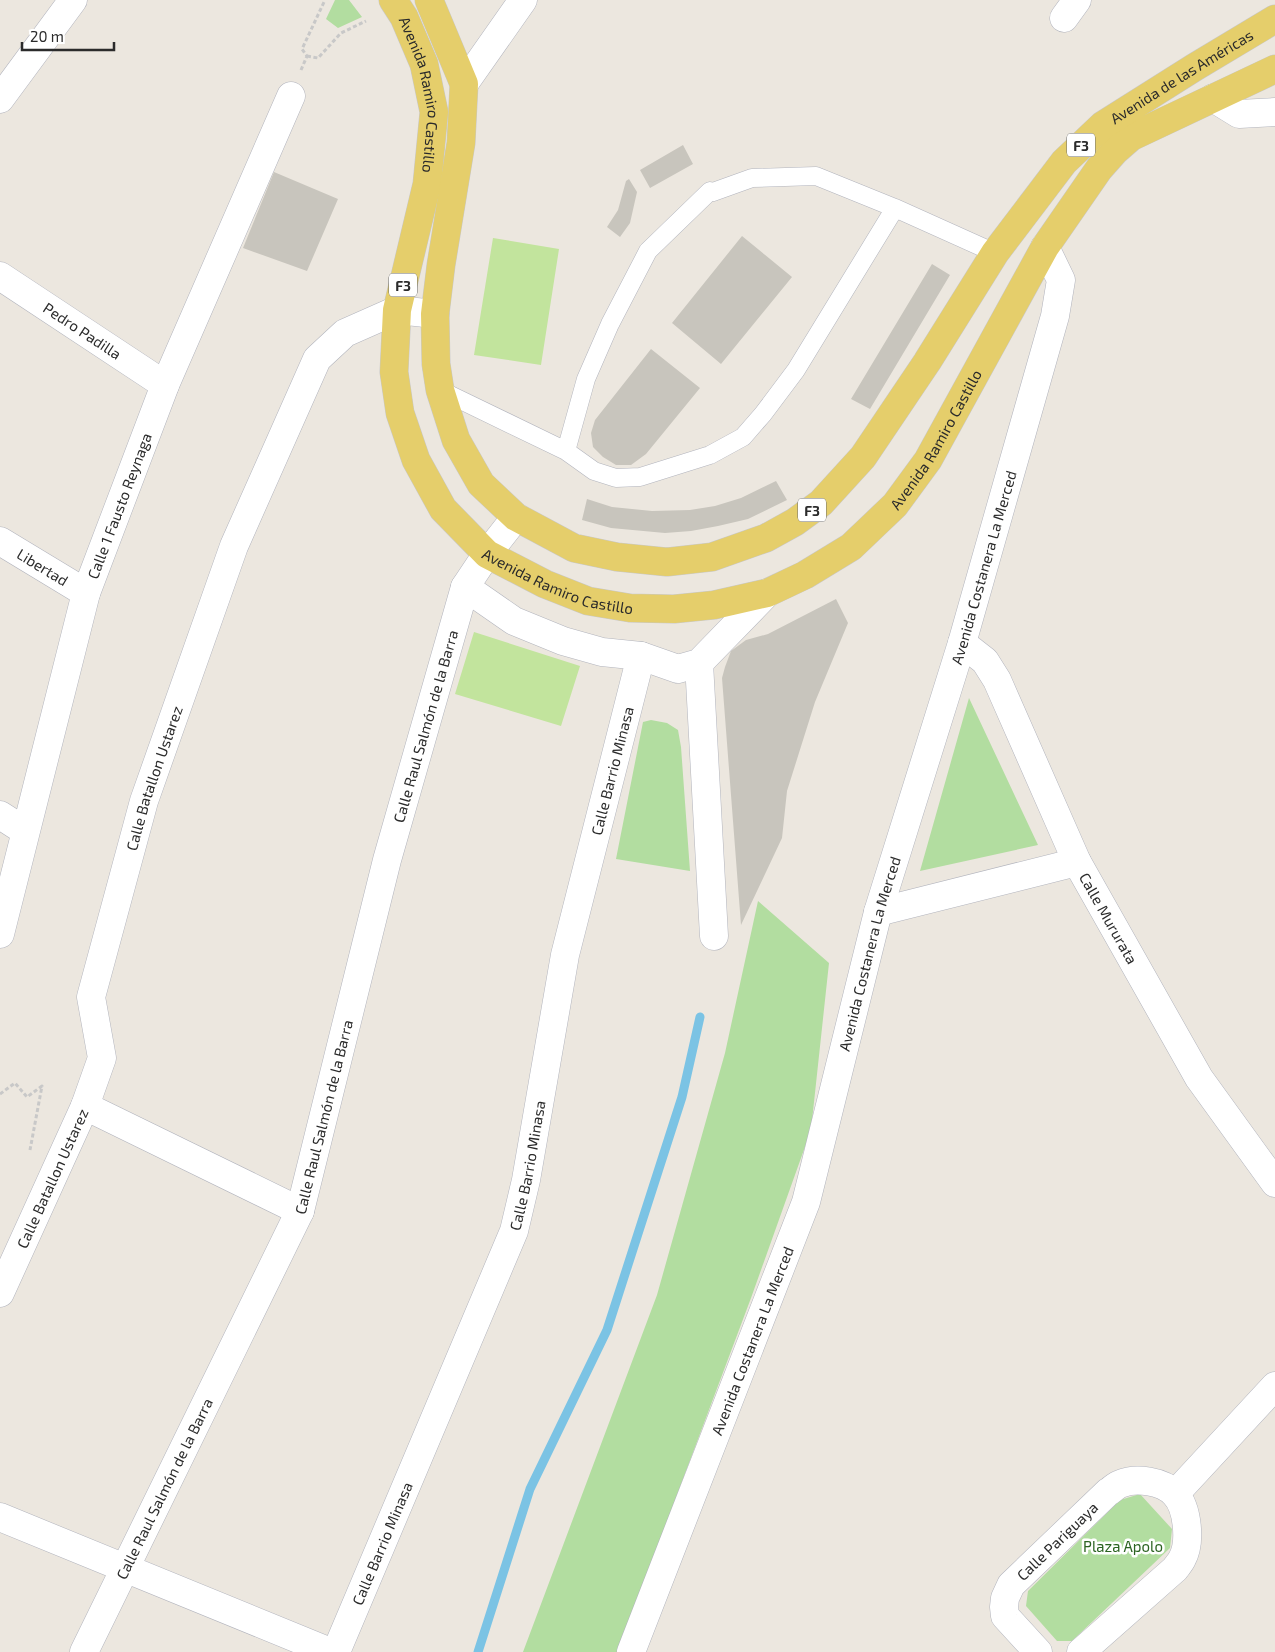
<svg xmlns="http://www.w3.org/2000/svg" width="1275" height="1652" viewBox="0 0 1275 1652" font-family="'Exo 2',sans-serif">
<style>
.green{fill:#b2dda0}
.pitch{fill:#c2e49d}
.lines{fill:none;stroke-linecap:round;stroke-linejoin:round}
.stream{stroke:#7bc3e4;stroke-width:9}
.building{fill:#c8c5bd}
.lane-casing{stroke:#b2b4bd;stroke-width:19}
.street-casing{stroke:#b2b4bd;stroke-width:29}
.secondary-casing{stroke:#b2b4bd;stroke-width:29}
.primary-casing{stroke:#c8c8c8;stroke-width:29}
.path{stroke:#c8c8c8;stroke-width:3;stroke-dasharray:4 2.5;stroke-linecap:butt}
.lane{stroke:#fff;stroke-width:18}
.street{stroke:#fff;stroke-width:28}
.secondary{stroke:#fff;stroke-width:28}
.primary{stroke:#e5ce6b;stroke-width:28}
.labels{text-anchor:middle;dominant-baseline:central;stroke-width:5;stroke-linejoin:round;paint-order:stroke}
.shield{fill:#fff;stroke:#6b6b6b;stroke-width:1}
.shield-label{font-size:14px;font-weight:bold;fill:#2b2b2b}
.street-label{font-size:15px;fill:#2b2b2b;stroke:#fff}
.park-label{font-size:15px;fill:#2b6321;stroke:#fff}
</style>
<rect width="100%" height="100%" fill="#ece7df"/>
<!-- green -->
<path class="green" d="M335,0H349L362,17L338,28L326,19Z
M969,698L1038,845L920,871Z
M651,720L667,723L678,730L681,747L690,871L616,859L643,722Z
M758,901L829,963L811,1130L751,1298L618,1652H523L657,1295L725,1053Z
M1140,1494L1172,1529L1170,1548L1072,1641H1057L1026,1606L1028,1591L1120,1500Z"/>
<!-- pitch -->
<path class="pitch" d="M493,238L559,249L541,365L474,355Z
M474,632L580,666L561,726L455,694Z"/>
<g class="lines">
<!-- stream -->
<path class="stream" d="M478,1652L530,1489L607,1330L682,1097L700,1017"/>
</g>
<!-- building -->
<path class="building" d="M683,145L693,164L650,188L640,170Z
M274,172L338,199L307,271L243,248Z
M629,179L637,192L630,223L620,237L607,227L618,210L626,181Z
M742,236L792,277L721,364L672,323Z
M932,264L950,275L870,409L851,399Z
M651,349L700,388L646,454L631,465H616L603,457L593,447L591,433L595,420Z
M776,481L787,500L748,519L718,526L691,531L665,533L611,528L582,520L587,499L612,507L652,511L690,510L715,506L741,498Z
M836,599L848,623L815,702L787,791L782,838L741,925L722,678L725,667L731,651L746,640L768,634Z"/>
<g class="lines">
<!-- lane casing -->
<g class="lane-casing">
<path id="lane" d="M440,390L566,451L594,471L616,478L640,477L710,455L743,437L763,414L796,370L895,208
M566,451L586,379L610,324L648,251L710,191L713,192L752,178L816,176L895,208L995,253"/>
</g>
<!-- street casing -->
<g class="street-casing">
<g id="street">
<path d="M1064,18L1077,0"/>
<path d="M464,84L523,0"/>
<path d="M1213,98L1239,114L1275,112"/>
<path d="M0,99L73,0"/>
<path id="s1" d="M0,276L165,385"/>
<path id="s2" d="M0,541L86,593"/>
<path d="M465,587L514,621L563,641L602,652L641,656L678,669L699,663L767,593"/>
<path id="s3" d="M962,643L985,661L997,680L1077,862L1199,1078L1275,1183"/>
<path d="M699,663L714,936"/>
<path d="M0,815L25,831"/>
<path d="M878,912L1077,862"/>
<path id="s4" d="M0,934L86,593L165,385L291,96"/>
<path d="M85,1106L300,1211"/>
<path id="s5" d="M0,1293L85,1106L102,1058L91,997L144,801L234,546L317,359L345,333L397,310L435,314"/>
<path d="M1175,1494L1275,1386"/>
<path d="M0,1517L330,1652"/>
<path id="s6" d="M84,1652L300,1211L387,860L465,587L487,554L516,517"/>
<path id="s7" d="M336,1652L514,1231L526,1180L565,955L641,656"/>
<path id="s8" d="M1038,1652L1005,1616L1004,1607L1005,1598L1011,1585L1108,1492C1112,1490 1116,1485 1120,1484C1136,1477 1163,1481 1175,1494C1188,1508 1191,1543 1182,1559C1180,1563 1177,1566 1175,1569L1081,1652"/>
</g>
</g>
<!-- secondary casing -->
<g class="secondary-casing">
<g id="secondary">
<path id="s9" d="M631,1652L806,1202L878,912L962,643L1055,316L1061,280L1045,247"/>
</g>
</g>
<!-- primary casing -->
<g class="primary-casing">
<g id="primary">
<path id="s10" d="M393,0L404,17L424,64L434,112L427,184L397,310L394,372L400,413L416,460L443,509L487,554L545,584L588,601L630,608L674,609L714,605L767,593L805,575L851,547L895,505L928,460L1045,247L1099,169L1115,151L1131,137L1275,69"/>
<path id="s11" d="M429,0L464,84L461,143L441,265L435,314L436,364L440,390L456,440L481,484L516,517L574,548L617,557L667,562L712,557L766,538L795,522L821,503L863,457L927,362L995,253L1064,162L1103,125L1195,67L1275,19"/>
</g>
</g>
<!-- path -->
<path class="path" d="M307,56L318,58L341,33L366,21
M301,70L307,56L302,49L325,0
M0,1094L15,1083L27,1097L42,1086L30,1150"/>
<!-- lane -->
<use href="#lane" class="lane"/>
<!-- street -->
<use href="#street" class="street"/>
<!-- secondary -->
<use href="#secondary" class="secondary"/>
<!-- primary -->
<use href="#primary" class="primary"/>
</g>
<g class="labels">
<!-- shield labels -->
<g class="shield">
<rect x="1067" y="133.5" width="28" height="23" rx="4"/>
<rect x="389" y="273.5" width="28" height="23" rx="4"/>
<rect x="798" y="498.5" width="28" height="23" rx="4"/>
</g>
<g class="shield-label">
<text x="1081" y="145">F3</text>
<text x="403" y="285">F3</text>
<text x="812" y="510">F3</text>
</g>
<!-- street labels -->
<g class="street-label">
<text stroke="none"><textPath href="#s11" startOffset="1444">Avenida de las Américas</textPath></text>
<text stroke="none"><textPath href="#s10" startOffset="101">Avenida Ramiro Castillo</textPath></text>
<text stroke="none"><textPath href="#s1" startOffset="99">Pedro Padilla</textPath></text>
<text stroke="none"><textPath href="#s10" startOffset="1121">Avenida Ramiro Castillo</textPath></text>
<text stroke="none"><textPath href="#s4" startOffset="445">Calle 1 Fausto Reynaga</textPath></text>
<text stroke="none"><textPath href="#s9" startOffset="1142">Avenida Costanera La Merced</textPath></text>
<text stroke="none"><textPath href="#s2" startOffset="50">Libertad</textPath></text>
<text stroke="none"><textPath href="#s10" startOffset="671">Avenida Ramiro Castillo</textPath></text>
<text stroke="none"><textPath href="#s6" startOffset="992">Calle Raul Salmón de la Barra</textPath></text>
<text stroke="none"><textPath href="#s7" startOffset="928">Calle Barrio Minasa</textPath></text>
<text stroke="none"><textPath href="#s5" startOffset="546">Calle Batallon Ustarez</textPath></text>
<text stroke="none"><textPath href="#s3" startOffset="315">Calle Mururata</textPath></text>
<text stroke="none"><textPath href="#s9" startOffset="739">Avenida Costanera La Merced</textPath></text>
<text stroke="none"><textPath href="#s6" startOffset="588">Calle Raul Salmón de la Barra</textPath></text>
<text stroke="none"><textPath href="#s7" startOffset="524">Calle Barrio Minasa</textPath></text>
<text stroke="none"><textPath href="#s5" startOffset="126">Calle Batallon Ustarez</textPath></text>
<text stroke="none"><textPath href="#s9" startOffset="334">Avenida Costanera La Merced</textPath></text>
<text stroke="none"><textPath href="#s6" startOffset="182">Calle Raul Salmón de la Barra</textPath></text>
<text stroke="none"><textPath href="#s8" startOffset="145">Calle Pariguaya</textPath></text>
<text stroke="none"><textPath href="#s7" startOffset="118">Calle Barrio Minasa</textPath></text>
</g>
<!-- park labels -->
<g class="park-label">
<text x="1123" y="1546">Plaza Apolo</text>
</g>
</g>
<!-- scale -->
<path d="M22 42v8h92v-8" fill="none" stroke="#2b2b2b" stroke-width="2.5"/>
<text x="30" y="42" font-size="15" fill="#2b2b2b" stroke="#ffffff" stroke-width="4" paint-order="stroke">20 m</text>
</svg>
